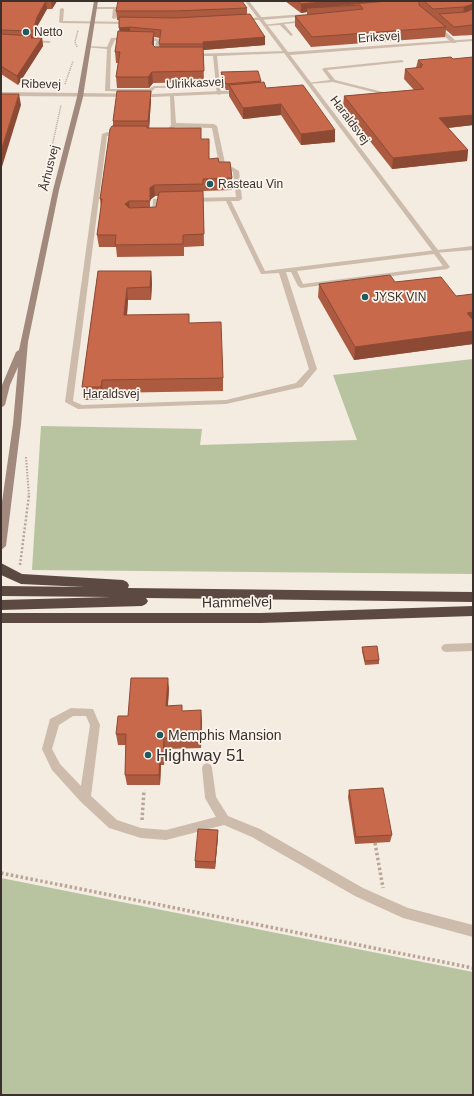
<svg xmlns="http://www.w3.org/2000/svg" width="474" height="1096" viewBox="0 0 474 1096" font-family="Arial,sans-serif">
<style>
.green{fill:#b8c4a0}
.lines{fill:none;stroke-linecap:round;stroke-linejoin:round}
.path-far3{stroke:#b9a596;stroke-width:1.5;stroke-dasharray:1 1;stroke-linecap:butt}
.path-far2{stroke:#b9a596;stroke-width:2;stroke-dasharray:1.5 1.5;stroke-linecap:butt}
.path-far1{stroke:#b9a596;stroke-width:2.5;stroke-dasharray:2 2;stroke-linecap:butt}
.path{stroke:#b9a596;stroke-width:3.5;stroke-dasharray:2.5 2.5;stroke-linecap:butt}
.lane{fill:#cdbbac;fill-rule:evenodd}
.street{fill:#cdbbac;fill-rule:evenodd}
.secondary{fill:#a18a7d;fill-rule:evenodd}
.highway{fill:#5c4a42;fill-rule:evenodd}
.wall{fill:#ac5a40;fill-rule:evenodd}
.shaded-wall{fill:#8c4a34}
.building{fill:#c8694b;stroke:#8c4a34}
.poi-dot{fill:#1f5a5e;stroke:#fbf5ee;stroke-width:1.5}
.labels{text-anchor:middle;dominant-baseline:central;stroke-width:3.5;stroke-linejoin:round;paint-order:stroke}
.far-poi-label{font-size:12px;fill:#3b302b;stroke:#fbf5ee;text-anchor:start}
.far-street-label{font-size:12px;fill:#3b302b;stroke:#fbf5ee}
.street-label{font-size:14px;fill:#3b302b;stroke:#fbf5ee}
.poi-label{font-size:14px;fill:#3b302b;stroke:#fbf5ee;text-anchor:start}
.near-poi-label{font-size:17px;fill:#3b302b;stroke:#fbf5ee;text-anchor:start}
</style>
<rect width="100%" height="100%" fill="#f4ebe1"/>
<!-- green -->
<path class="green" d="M473,359V574L32,570L41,426L202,429L200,445L357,440L333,375Z
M1,878L473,972V1095H1Z"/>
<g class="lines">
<!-- path-far3 -->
<path class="path-far3" d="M77,47L75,42L78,30
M65,84L73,61
M47,170L61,105"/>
<!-- path-far2 -->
<path class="path-far2" d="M26,457L29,496"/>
<!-- path-far1 -->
<path class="path-far1" d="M20,565L29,495"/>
<!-- path -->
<path class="path" d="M142,820L144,790
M375,843L383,888
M1,873L473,968"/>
<!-- lane -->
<path class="lane" d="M94,7H116V18L114,19L112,18L113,9H93Z
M62,8L64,9L63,21L132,22L134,23L132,24L61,23L59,22L60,9Z
M319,13L320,15L261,20H240L238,19Z
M306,20L308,22L284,24L293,35L291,36L280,25L265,26L263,25Z
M434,25H438L456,41V43H452L434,27Z
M129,37L131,39L115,40L111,48L110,89H149L154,86L216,85L213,56H189L191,54L286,51L288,52L286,53L217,56L221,94L219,95L217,94L216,87L155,88L152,91L151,97H149L147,96V92L105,91L107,49L85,47L87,46L107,47L111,38Z
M141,37L160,39L158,54H162V56L154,55L156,41L141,39Z
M30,40L49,41L51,42L49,43L28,42Z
M402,60L404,62L327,70L335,80L387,93V94L385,95L333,82L309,84L307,83L330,80L322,69L324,68Z
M172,95L174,96L176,123L214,124L217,126L225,163L239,171L242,199L239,201H231L265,271L436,250L438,251L450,267L447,269L301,288L298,286L291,272H286L317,369L302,387L226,404L78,409L65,402L102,134C107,131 120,131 125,134L122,136H107L73,401L82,405L226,400L296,383L309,369L279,273L261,274L226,201L192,202L189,200L192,198L236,197L233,172L219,164L212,128L175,127L168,135H161V133L165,132L171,125L170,96ZM434,254L443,266L303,284L297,271Z
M153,199L169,198L172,200L169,202H158V216L155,218L150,216L152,214Z
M473,643V651L446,652L443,651L441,648L443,645L446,644Z
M71,708L93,709L100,725L91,796L117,820L141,828L166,830L216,817L205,798L202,768L203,765L207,763L211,765L212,768L216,797L228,816L260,829L363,888L408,908L473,925V937L403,918L355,896L252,837L224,825L166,840L141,838L109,828L81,802L52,770L42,749L50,719ZM73,716H86L90,725L81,786L60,764L52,749L59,725Z"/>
<!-- street -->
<path class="street" d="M245,1H249L288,52L473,39V41L290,55L438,250L473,246V250L434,253Z
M243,90L246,92L245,93L153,97L1,96V92L153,94Z"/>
<!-- secondary -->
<path class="secondary" d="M94,1H98L83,97L59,190L28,342L21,424L6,546L1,550V509L13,424L18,367L10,385L5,405L1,408L2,385L16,352L19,350L53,190L77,97Z"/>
<!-- highway -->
<path class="highway" d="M1,563L22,574L123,580L127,582L129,585L128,588L473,592V602L146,598L148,601L146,604L142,606L1,610V600L111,597L1,596V586L85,587L21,584L1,575Z
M473,606V616L261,623H1V613H261Z"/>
</g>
<!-- wall -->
<path class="wall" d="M1,1H57L52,9H47L38,25L35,38H42L43,46L18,85L1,74Z
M285,1H473V35L453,36L446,30L445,37L311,47L295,26V16L307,15V12L301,13Z
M247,8V14L265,37V45L203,50L204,82L153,83L149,88H117L116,77L118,63H116L115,52L120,31L119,20H117L116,11ZM154,37L160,38L159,47H155L154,46Z
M473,57V125L448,128L468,150L467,161L392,169L343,107L344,96L414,90L404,79L405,69L416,68L418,60L453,59Z
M221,72L261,81V83L266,88L335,130V142L301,145L281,115L243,119L229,96V90H226L221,79Z
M151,91V100L149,128L201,139L209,159L219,162L232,178V190L203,191L204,246L184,247V256L117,257L116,247H99L97,235L101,208L100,199L113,126V121ZM155,196H158L156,207H150V200Z
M98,271H151L152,283L151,300H128L127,315L189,323L223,378V391L103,393V400H84L82,387Z
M395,282L456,296L473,294V344L354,360L318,297L319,284Z
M362,647L379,660V664L365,665L362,651Z
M169,688L168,706L182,711L202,721L201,748L165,749L164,765H161L160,785H127L125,775L126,745H118L116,734L128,716Z
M349,790L392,835L390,842L355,844L348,797Z
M218,837L215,869L195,868V861Z"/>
<!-- shaded-wall -->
<path class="shaded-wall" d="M46,1L47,9L38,25L35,39L33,31L37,17Z
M51,1H57L52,9Z
M332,1H393L307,8V12L301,13V4Z
M473,4V13L463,17L464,7Z
M130,27V35L120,36L119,28Z
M154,32V42L153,55L152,44Z
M265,37V45L203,50V42Z
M42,38L43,46L18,85L17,76Z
M152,72L153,83L149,88L148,77Z
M151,91V100L149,130L148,121Z
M19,94L21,105L1,170V151Z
M281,104V115L243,119V108Z
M473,115V125L438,129L439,118Z
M335,130V142L301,145V134Z
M468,150L467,161L392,169L393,158Z
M154,185L155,196L150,200V212V188Z
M129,201L130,212L125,204Z
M151,271L152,283L151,300L150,287Z
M127,288L128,300L126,328L124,315Z
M473,312V325L467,313Z
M473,331V344L354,360L355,347Z
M102,380L103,393V400L101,387Z
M168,678L169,688L167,716L166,706Z
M201,710L202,721L201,748Z
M164,738L165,749L164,765L163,755Z
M160,755L161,765L160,785L159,775Z
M218,830V837L215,869V862Z"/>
<!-- building -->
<path class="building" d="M1,1H51H46L37,17L33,31L1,30Z
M118,1H242L247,8L175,11H116Z
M298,1H332L301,4Z
M388,1H419V5L446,27L312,37L295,16L363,9L360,5L307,8Z
M424,1H473V4L464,7L433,9Z
M473,9V25L454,27L439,14L466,12Z
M250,14L265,37L203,42V44H159L161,30L130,27L119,28V17L175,18Z
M118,31L154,32L152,44L155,47H203L204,71L152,72L148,77H116L120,52H115Z
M1,34L32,36L31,38H42L17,76L1,66Z
M451,57L453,59L473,57V115L439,118L468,150L393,158L344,96L424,89L405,69L422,67L420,65H423L418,60Z
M258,71L261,81L226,84L221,72Z
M264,82L266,88L303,85L335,130L301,134L281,104L243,108L229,85Z
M117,91H151L148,121H113Z
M1,94H19L1,151Z
M112,126H147V128H201V139H209V159L218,158L219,162H230L232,178L203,179V184L154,185L150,188V201H129L125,204L129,208L156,207L159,192L203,191L204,234L183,235V244L115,245L116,235H97L102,199H100L110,129Z
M98,271H151L150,287L127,288L124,315L189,314V323L221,322L223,378L102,380L101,387H82Z
M390,275L395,282L441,277L456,296L473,294V312L467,313L473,320V331L355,347L319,284Z
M377,646L379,660L365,661L362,647Z
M131,678H168L166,706L182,705V711L201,710V738H164L163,755H160L159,775H125L126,734H116L118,716H128Z
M383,788L392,835L356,837L349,790Z
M198,829L218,830L215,862L195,861Z"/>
<!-- markers -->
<g class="poi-dot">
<circle cx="26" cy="32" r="4"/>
<circle cx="210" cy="184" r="4"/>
<circle cx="365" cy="297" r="4"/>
<circle cx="160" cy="735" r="4"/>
<circle cx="148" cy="755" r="4"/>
</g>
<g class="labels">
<!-- far-poi labels -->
<g class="far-poi-label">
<text x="34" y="32">Netto</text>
<text x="218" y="184">Rasteau Vin</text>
<text x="373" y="297">JYSK VIN</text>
</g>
<!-- far-street labels -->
<g class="far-street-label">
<text transform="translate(379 37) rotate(-4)">Eriksvej</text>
<text transform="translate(195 83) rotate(-3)">Ulrikkasvej</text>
<text transform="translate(41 84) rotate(1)">Ribevej</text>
<text transform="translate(350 120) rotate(53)">Haraldsvej</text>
<text transform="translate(49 168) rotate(-76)">Århusvej</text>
<text x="111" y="394">Haraldsvej</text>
</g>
<!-- street labels -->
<g class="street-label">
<text transform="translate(237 602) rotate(-1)">Hammelvej</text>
</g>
<!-- poi labels -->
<g class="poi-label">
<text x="168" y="735">Memphis Mansion</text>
</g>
<!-- near-poi labels -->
<g class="near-poi-label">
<text x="156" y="755">Highway 51</text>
</g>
</g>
<!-- border -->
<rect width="474" height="1096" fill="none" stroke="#3b302b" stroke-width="4"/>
</svg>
